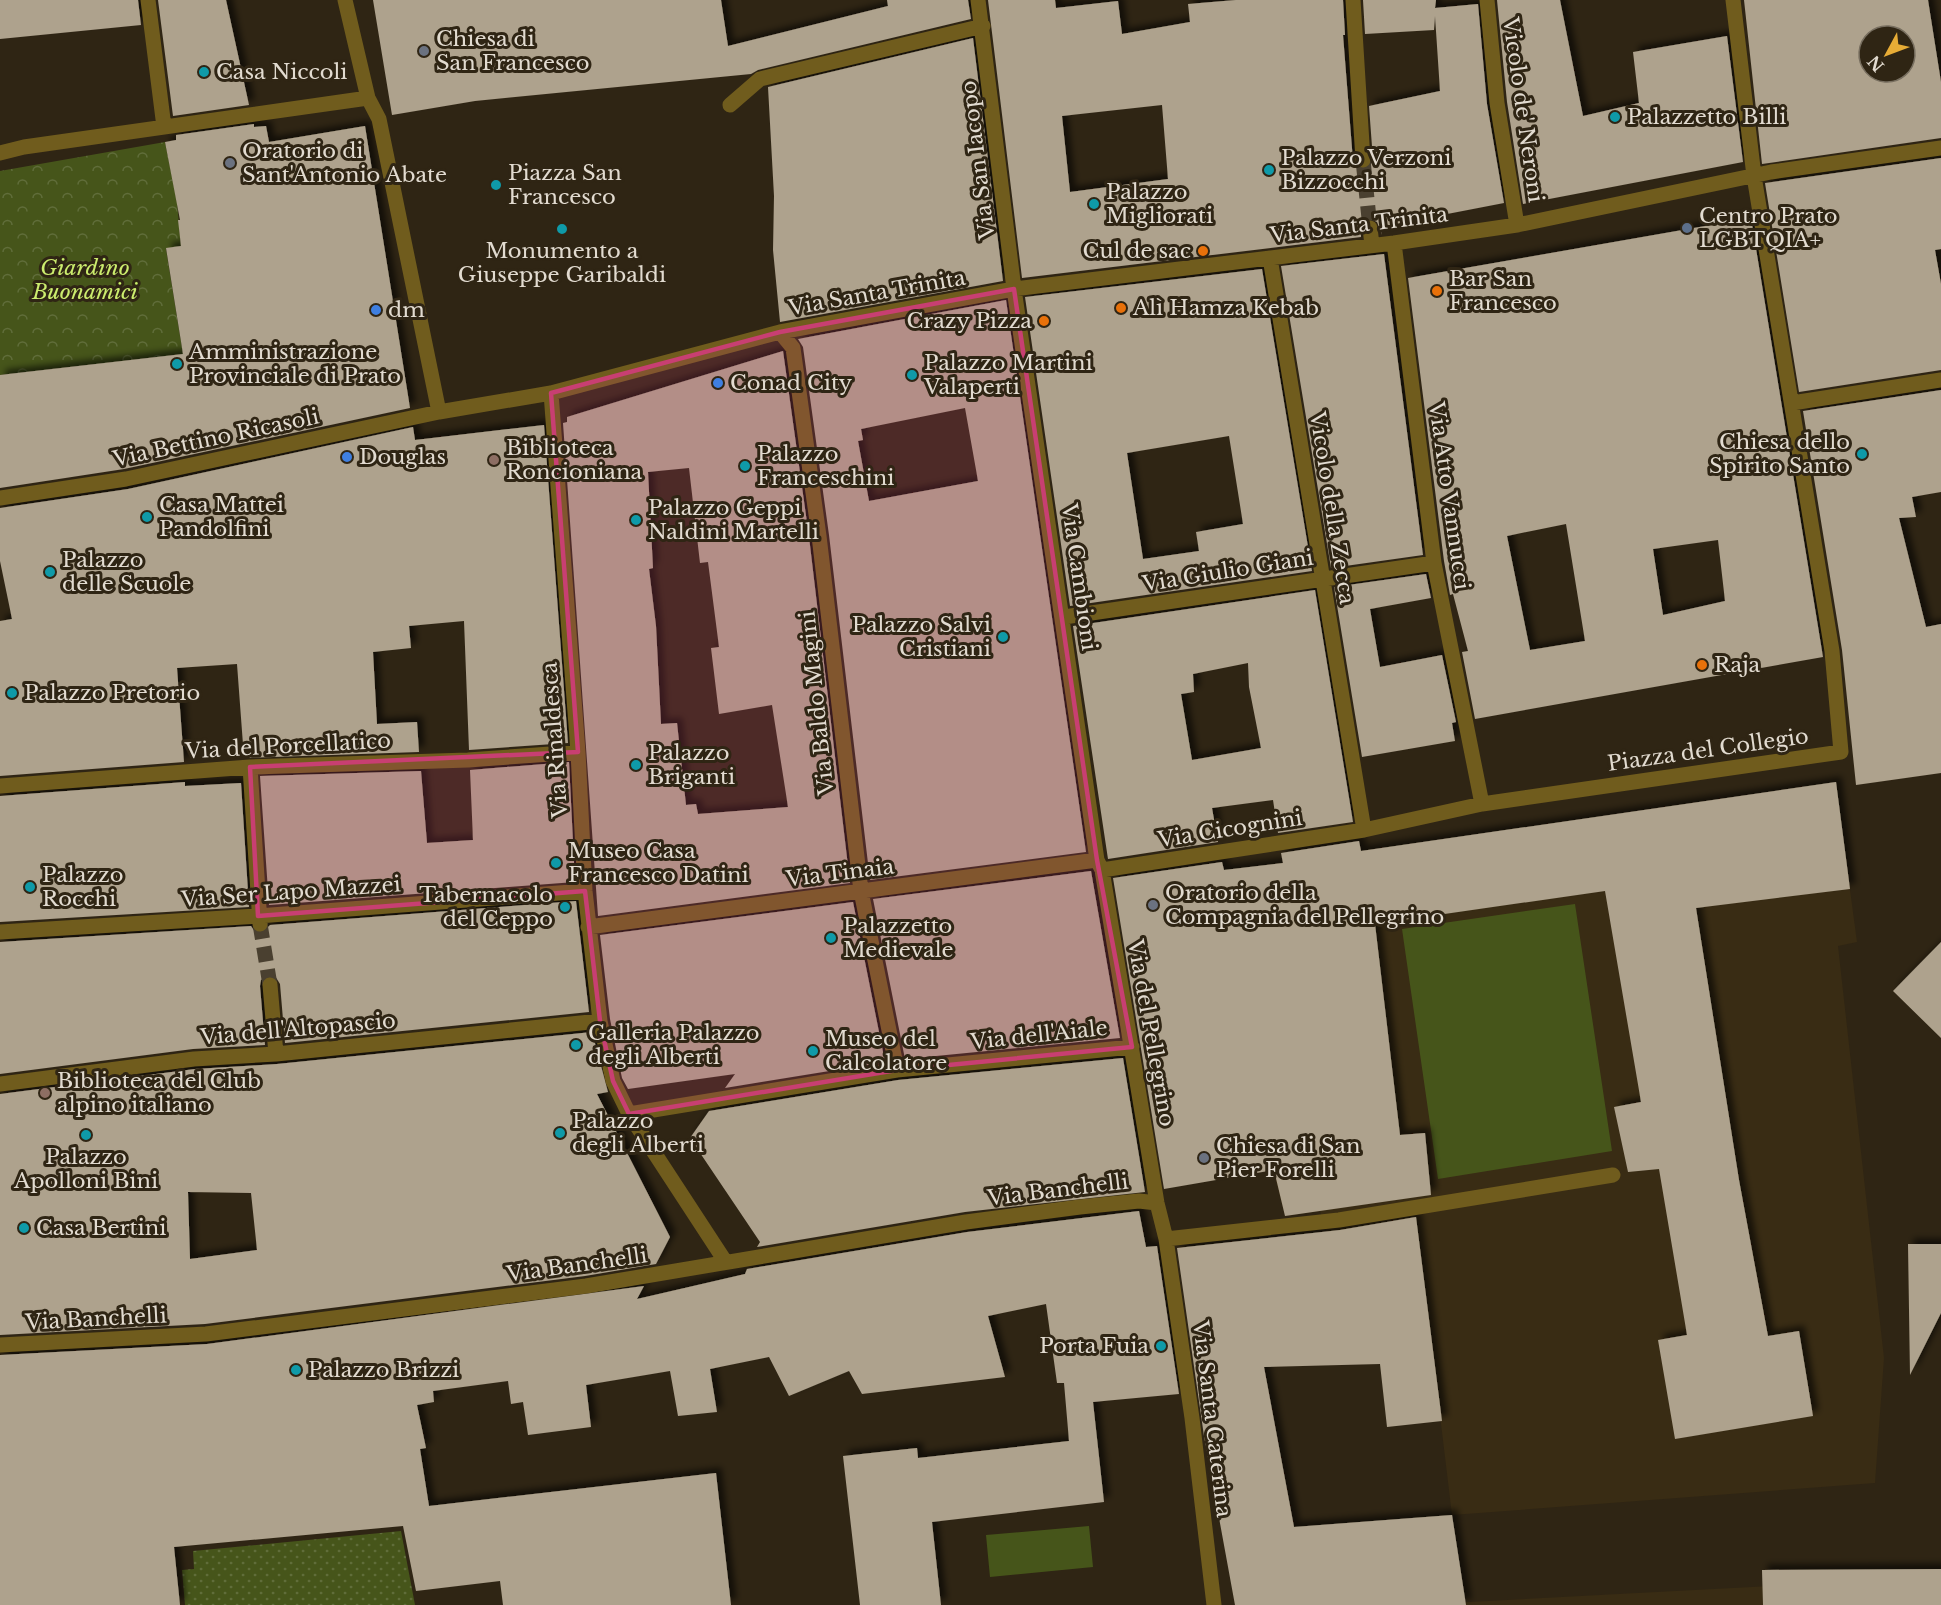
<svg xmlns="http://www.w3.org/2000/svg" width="1941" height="1605" viewBox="0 0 1941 1605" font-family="'Libre Baskerville',serif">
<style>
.built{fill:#392c14}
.grass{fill:#46551a}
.park{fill:url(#park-crowns)}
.garden{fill:url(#garden-dots)}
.building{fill:#aea28d;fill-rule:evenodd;filter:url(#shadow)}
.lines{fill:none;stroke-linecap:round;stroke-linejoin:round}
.street-tunnel{stroke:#4a4030;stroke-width:15;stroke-dasharray:15 8;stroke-linecap:butt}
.street{stroke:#705c1d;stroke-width:15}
.marked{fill:#c83f72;fill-opacity:0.2;stroke:#c83f72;stroke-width:4.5;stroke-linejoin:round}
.worship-dot{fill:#6b7280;stroke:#2f2514;stroke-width:2}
.culture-dot{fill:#0f9aa8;stroke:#2f2514;stroke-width:2}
.service-dot{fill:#5c6f8a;stroke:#2f2514;stroke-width:2}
.food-dot{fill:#e8710a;stroke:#2f2514;stroke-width:2}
.shop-dot{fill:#3f7fe0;stroke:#2f2514;stroke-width:2}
.education-dot{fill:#8d6e63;stroke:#2f2514;stroke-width:2}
.labels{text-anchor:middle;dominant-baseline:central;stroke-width:6;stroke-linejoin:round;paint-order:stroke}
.poi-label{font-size:21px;fill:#e2dbd0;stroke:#2f2514;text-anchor:start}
.street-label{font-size:21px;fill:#e2dbd0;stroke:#2f2514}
.park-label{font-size:21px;font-style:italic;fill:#cced6e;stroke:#2f2514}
</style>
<defs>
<pattern id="park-crowns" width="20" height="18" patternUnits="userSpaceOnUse" patternTransform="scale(1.5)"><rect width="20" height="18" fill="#46551a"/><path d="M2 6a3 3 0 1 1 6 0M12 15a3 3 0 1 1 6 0" fill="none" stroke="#606d3a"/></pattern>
<pattern id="garden-dots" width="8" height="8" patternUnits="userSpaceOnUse" patternTransform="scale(1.5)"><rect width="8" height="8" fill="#46551a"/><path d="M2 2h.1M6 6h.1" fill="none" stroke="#606d3a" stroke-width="1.8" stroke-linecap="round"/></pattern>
<filter id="shadow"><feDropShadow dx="5.5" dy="-5.5" stdDeviation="3" flood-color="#0009"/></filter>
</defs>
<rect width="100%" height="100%" fill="#2f2514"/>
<!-- built -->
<path class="built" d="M1816,785L1837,793L1857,942L1838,946L1884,1358L1875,1483L1452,1515L1417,1225L1328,1237L1320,1211L1285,1216L1272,1166L1262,917L1257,866Z
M1941,1577V1605H1413Z"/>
<!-- grass -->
<path class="grass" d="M1575,904L1612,1151L1438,1179L1402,929Z
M1089,1526L1093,1567L990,1577L986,1535Z"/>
<!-- park -->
<path class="park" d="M165,142L177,202L181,246L166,249L183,354L0,375V171Z"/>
<!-- garden -->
<path class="garden" d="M401,1531L415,1605H185L182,1570L194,1569L193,1551Z"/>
<!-- building -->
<path class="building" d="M0,0H138L141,25L0,39Z
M158,0H226L249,105L173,116Z
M373,0H721L728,46L888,6L887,0H968L971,19L758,70L751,74L475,101L392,115Z
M988,0H1055L1056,8L1118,1L1122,34L1190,22L1188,4L1236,0H1343L1345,35H1343L1353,161L1355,166L1363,170L1369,168L1373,160L1369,106L1440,91L1435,16L1434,30L1365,34L1363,0H1436L1435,8L1478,4L1487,104L1504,203L1380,227L1382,235L1377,222L1368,218L1361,225V237L1022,278ZM1162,105L1168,179L1070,192L1062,116Z
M1497,0H1560L1583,116L1639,103L1633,52L1727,36L1743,162L1523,204L1507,102Z
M1744,0H1928L1941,82V138L1762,164ZM1869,36H1905V72H1869Z
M973,38L1003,281L780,322L773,250L774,196L768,87Z
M254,124V127L266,126L269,142L365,126L410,408L124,469L0,488V375L183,354L166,248L181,246L178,220H180L165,142L176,140V135Z
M1941,158V249L1935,250L1941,284V370L1799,392L1765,183Z
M1751,218L1823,657L1475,719L1462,652L1468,651L1453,594L1450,595L1444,561L1408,278ZM1566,524L1585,641L1530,650L1507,536ZM1718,540L1725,601L1663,615L1653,549Z
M1384,254L1423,555L1331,568L1281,266Z
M1262,269L1312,571L1070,606L1025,297ZM1229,436L1243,524L1196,532L1199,551L1143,559L1127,453Z
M1006,300L1086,852L870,880L829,535L803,347L798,339ZM965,408L978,481L869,501L858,441L863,440L861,429Z
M783,351L809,537L850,883L598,916L563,423L567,422V417ZM689,468L700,563L708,562L719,647L711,648L719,714L772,705L788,807L698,814L696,804L686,805L677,723L661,724L656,626L649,569L653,568L648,472Z
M1941,390V492L1912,497L1916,517L1899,518L1926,627L1941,624V773L1856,785L1842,650L1803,411Z
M544,425L568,743L469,750L464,621L409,626L411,648L373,652L377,724L417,722L419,752L244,758L237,664L177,668L184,762L0,776V621L12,619L0,561V508L128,489L413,427L415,440Z
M1426,574L1431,598L1370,609L1380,667L1442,655L1456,722L1452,723L1455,741L1362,757L1334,587Z
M1315,590L1353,822L1278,833L1273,800L1212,808L1218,842L1108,859L1073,626ZM1248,663L1249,687L1261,748L1192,760L1181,694L1194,692L1193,674Z
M569,762L575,882L269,905L260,776L421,771L427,843L473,840L470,770Z
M185,782V786L241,783L249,907L0,922V796Z
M1836,782L1850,889L1696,908L1739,1180L1768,1336L1799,1331L1813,1416L1675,1439L1658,1340L1687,1335L1659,1169L1628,1172L1614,1107L1641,1102L1605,891L1375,924L1400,1135L1425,1133L1431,1195L1285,1216L1274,1170L1164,1189L1113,878L1222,862L1224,870L1283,863L1281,853L1359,841L1361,851Z
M1091,871L1120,1038L905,1059L873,899Z
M576,901L589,1012L285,1043L280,984L275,976L269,975L261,980L260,986L265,1045L193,1049L0,1074V942L251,926L255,932L261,934L270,925Z
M853,902L885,1062L725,1088L735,1074L628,1089L622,1078L610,1019L600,935Z
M1941,942V1038L1893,991Z
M592,1032L608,1092L597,1094L670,1237L656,1264L585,1276L205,1324L0,1335V1094L195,1069L277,1064ZM188,1192L251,1193L257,1250L190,1259Z
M1123,1058L1145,1192L965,1212L757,1247L760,1242L690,1138L709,1111L898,1080Z
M1139,1211L1146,1247L1157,1246L1179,1394L1093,1402L1104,1502L932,1522L941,1605H860L843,1456L917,1448L918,1458L1069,1441L1064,1383H1057L1046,1304L988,1316L1005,1377L862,1394L849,1371L789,1396L769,1357L710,1369L717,1412L678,1416L670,1371L586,1385L591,1427L528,1435L523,1402L511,1404L508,1381L433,1391L434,1402L417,1405L426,1448L420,1449L429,1506L716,1473L731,1605H503L500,1581L416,1591L403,1526L174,1547L180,1605H0V1355L207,1344L644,1286L637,1299L745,1274L747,1269L967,1232Z
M1416,1217L1442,1421L1387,1427L1380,1364L1264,1367L1294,1527L1452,1515L1466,1605H1235L1204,1436L1177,1248L1340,1230Z
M1908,1244H1941V1313L1910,1375Z
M1941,1569V1605H1763L1762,1570Z"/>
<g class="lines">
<!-- street-tunnel -->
<path class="street-tunnel" d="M1363,160L1370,228
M260,924L270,985"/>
<!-- street -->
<path class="street" d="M148,0L164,127
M345,0L368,98L379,119L439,412
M978,0L1014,289L1097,860L1102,870L1157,1203L1166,1239L1192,1418L1214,1605
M1353,0L1363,160
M1487,0L1497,103L1517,225
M730,105L760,79L983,26
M0,153L24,147L368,98
M1370,228L1372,245
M1394,243L1434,563L1482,804
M1270,258L1364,830
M780,332L793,348L819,536L861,891L897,1070
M551,393L578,752L585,891L600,1021L613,1081L629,1114L725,1261
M1792,403L1941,380
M0,498L126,479L439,412L551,393L780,332L1014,289L1394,243L1517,225L1771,172L1941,148
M1064,617L1434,563
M250,767L260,924
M0,786L250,767L468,760L578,752
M1102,870L1364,830L1482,804L1841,752L1832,651L1754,176L1733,0
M588,927L1097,860
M0,932L258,916L585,891
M270,985L276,1054
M0,1084L194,1059L276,1054L600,1021
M629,1114L897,1070L1132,1047
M1166,1239L1339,1220L1613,1175
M0,1345L206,1334L586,1286L966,1222L1080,1207L1139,1201L1157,1203"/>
</g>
<!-- marked area -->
<path class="marked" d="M1014,289L1097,860L1132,1047L897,1070L629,1114L613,1081L600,1021L585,891L258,916L250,767L578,752L551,393L780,332Z"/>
<!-- markers -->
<g class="worship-dot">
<circle cx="424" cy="51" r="6"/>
<circle cx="230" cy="163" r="6"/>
<circle cx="1153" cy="905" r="6"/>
<circle cx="1204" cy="1158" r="6"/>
</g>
<g class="culture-dot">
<circle cx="204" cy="72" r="6"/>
<circle cx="1615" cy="117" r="6"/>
<circle cx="1269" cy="170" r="6"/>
<circle cx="496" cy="185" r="6"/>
<circle cx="1094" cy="204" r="6"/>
<circle cx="562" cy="229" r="6"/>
<circle cx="177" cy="364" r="6"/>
<circle cx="912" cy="375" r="6"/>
<circle cx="1862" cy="454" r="6"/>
<circle cx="745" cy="466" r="6"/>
<circle cx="147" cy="517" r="6"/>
<circle cx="636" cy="520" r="6"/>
<circle cx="50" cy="572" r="6"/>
<circle cx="1003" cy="637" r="6"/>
<circle cx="12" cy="693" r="6"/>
<circle cx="636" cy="765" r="6"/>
<circle cx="556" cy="863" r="6"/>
<circle cx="30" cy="887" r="6"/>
<circle cx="565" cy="907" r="6"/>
<circle cx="831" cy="938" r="6"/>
<circle cx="576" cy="1045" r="6"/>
<circle cx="813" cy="1051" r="6"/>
<circle cx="560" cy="1133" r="6"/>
<circle cx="86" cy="1135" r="6"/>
<circle cx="24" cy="1228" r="6"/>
<circle cx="1161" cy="1346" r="6"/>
<circle cx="296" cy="1370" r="6"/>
</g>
<circle class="service-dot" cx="1687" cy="228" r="6"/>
<g class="food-dot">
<circle cx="1203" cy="251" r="6"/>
<circle cx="1437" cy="291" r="6"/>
<circle cx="1121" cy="308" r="6"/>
<circle cx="1044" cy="321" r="6"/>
<circle cx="1702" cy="665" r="6"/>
</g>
<g class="shop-dot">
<circle cx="376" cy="310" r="6"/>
<circle cx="718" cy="383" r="6"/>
<circle cx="347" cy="457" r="6"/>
</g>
<g class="education-dot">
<circle cx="494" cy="460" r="6"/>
<circle cx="45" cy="1093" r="6"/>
</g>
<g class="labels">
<!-- poi labels -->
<g class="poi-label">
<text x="436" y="39">Chiesa di<tspan x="436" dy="24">San Francesco</tspan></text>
<text x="216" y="72">Casa Niccoli</text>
<text x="1627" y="117">Palazzetto Billi</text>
<text x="242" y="151">Oratorio di<tspan x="242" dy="24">Sant'Antonio Abate</tspan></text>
<text x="1281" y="158">Palazzo Verzoni<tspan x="1281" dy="24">Bizzocchi</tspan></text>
<text x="508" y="173">Piazza San<tspan x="508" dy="24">Francesco</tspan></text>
<text x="1106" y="192">Palazzo<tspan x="1106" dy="24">Migliorati</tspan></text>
<text x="1699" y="216">Centro Prato<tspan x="1699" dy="24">LGBTQIA+</tspan></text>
<text x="562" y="251" text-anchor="middle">Monumento a<tspan x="562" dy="24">Giuseppe Garibaldi</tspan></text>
<text x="1191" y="251" text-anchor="end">Cul de sac</text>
<text x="1449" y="279">Bar San<tspan x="1449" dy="24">Francesco</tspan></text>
<text x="1133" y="308">Alì Hamza Kebab</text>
<text x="388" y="310">dm</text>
<text x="1032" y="321" text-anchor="end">Crazy Pizza</text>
<text x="189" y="352">Amministrazione<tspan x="189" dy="24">Provinciale di Prato</tspan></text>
<text x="924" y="363">Palazzo Martini<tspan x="924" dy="24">Valaperti</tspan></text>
<text x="730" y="383">Conad City</text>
<text x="1850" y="442" text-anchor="end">Chiesa dello<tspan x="1850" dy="24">Spirito Santo</tspan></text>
<text x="506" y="448">Biblioteca<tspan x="506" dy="24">Roncioniana</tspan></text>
<text x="757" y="454">Palazzo<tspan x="757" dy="24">Franceschini</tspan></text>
<text x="359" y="457">Douglas</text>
<text x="159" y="505">Casa Mattei<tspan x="159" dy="24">Pandolfini</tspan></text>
<text x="648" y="508">Palazzo Geppi<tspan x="648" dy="24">Naldini Martelli</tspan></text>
<text x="62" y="560">Palazzo<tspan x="62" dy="24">delle Scuole</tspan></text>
<text x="991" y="625" text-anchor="end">Palazzo Salvi<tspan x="991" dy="24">Cristiani</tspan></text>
<text x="1714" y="665">Raja</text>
<text x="24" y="693">Palazzo Pretorio</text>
<text x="648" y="753">Palazzo<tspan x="648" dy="24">Briganti</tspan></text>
<text x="568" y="851">Museo Casa<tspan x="568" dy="24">Francesco Datini</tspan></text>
<text x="42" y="875">Palazzo<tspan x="42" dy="24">Rocchi</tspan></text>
<text x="1165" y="893">Oratorio della<tspan x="1165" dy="24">Compagnia del Pellegrino</tspan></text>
<text x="553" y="895" text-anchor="end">Tabernacolo<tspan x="553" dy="24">del Ceppo</tspan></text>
<text x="843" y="926">Palazzetto<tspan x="843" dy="24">Medievale</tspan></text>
<text x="588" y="1033">Galleria Palazzo<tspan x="588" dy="24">degli Alberti</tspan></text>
<text x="825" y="1039">Museo del<tspan x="825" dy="24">Calcolatore</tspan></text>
<text x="57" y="1081">Biblioteca del Club<tspan x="57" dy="24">alpino italiano</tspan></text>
<text x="572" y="1121">Palazzo<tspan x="572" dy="24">degli Alberti</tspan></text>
<text x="1216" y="1146">Chiesa di San<tspan x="1216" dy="24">Pier Forelli</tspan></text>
<text x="86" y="1157" text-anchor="middle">Palazzo<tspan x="86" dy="24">Apolloni Bini</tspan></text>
<text x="36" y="1228">Casa Bertini</text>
<text x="1149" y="1346" text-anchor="end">Porta Fuia</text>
<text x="308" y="1370">Palazzo Brizzi</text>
</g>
<!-- street labels -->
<g class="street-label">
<text transform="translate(1523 110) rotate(82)">Vicolo de' Neroni</text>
<text transform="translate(978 160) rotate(-97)">Via San Iacopo</text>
<text transform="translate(1359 225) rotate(-7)">Via Santa Trinita</text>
<text transform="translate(877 293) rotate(-10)">Via Santa Trinita</text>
<text transform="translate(216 438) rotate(-12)">Via Bettino Ricasoli</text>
<text transform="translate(1449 496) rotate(82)">Via Atto Vannucci</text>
<text transform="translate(1332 508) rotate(81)">Vicolo della Zecca</text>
<text transform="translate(1228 571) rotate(-9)">Via Giulio Giani</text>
<text transform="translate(1079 577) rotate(82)">Via Cambioni</text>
<text transform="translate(817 703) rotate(-96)">Via Baldo Magini</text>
<text transform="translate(555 740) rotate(-94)">Via Rinaldesca</text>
<text transform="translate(288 746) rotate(-3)">Via del Porcellatico</text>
<text transform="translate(1708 750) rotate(-8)">Piazza del Collegio</text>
<text transform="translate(1230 829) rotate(-9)">Via Cicognini</text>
<text transform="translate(840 873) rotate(-7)">Via Tinaia</text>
<text transform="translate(291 892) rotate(-4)">Via Ser Lapo Mazzei</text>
<text transform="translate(298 1029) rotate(-5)">Via dell'Altopascio</text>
<text transform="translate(1151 1033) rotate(80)">Via del Pellegrino</text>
<text transform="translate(1039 1035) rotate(-6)">Via dell'Aiale</text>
<text transform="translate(1058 1190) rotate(-7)">Via Banchelli</text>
<text transform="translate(577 1265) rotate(-8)">Via Banchelli</text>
<text transform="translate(96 1319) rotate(-3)">Via Banchelli</text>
<text transform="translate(1212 1419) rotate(83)">Via Santa Caterina</text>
</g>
<!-- park labels -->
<g class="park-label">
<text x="85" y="268">Giardino<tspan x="85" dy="24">Buonamici</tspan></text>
</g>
</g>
<!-- north arrow -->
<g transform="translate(1887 54) rotate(229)"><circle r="28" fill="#2f2514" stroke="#776e5f" stroke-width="1.5"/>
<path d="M0-4.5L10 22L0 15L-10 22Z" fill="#e7ac36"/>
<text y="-9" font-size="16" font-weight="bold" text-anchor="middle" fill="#e2dbd0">N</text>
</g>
</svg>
